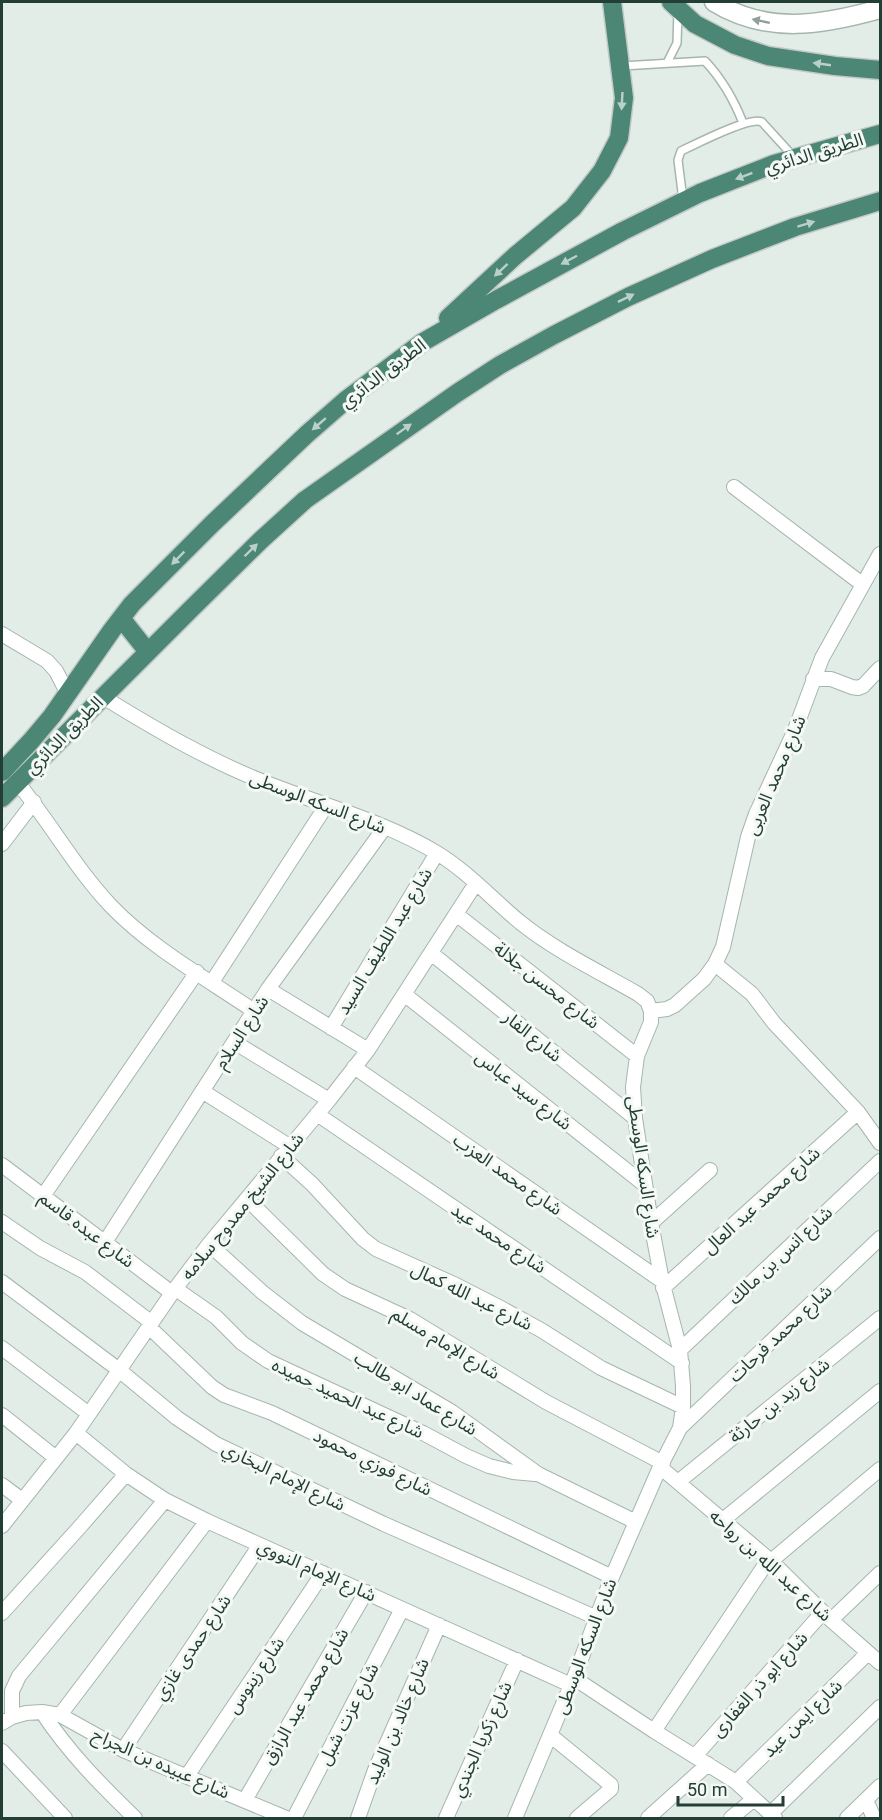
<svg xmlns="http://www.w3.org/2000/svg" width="882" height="1820" viewBox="0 0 882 1820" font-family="Roboto,'Noto Sans Arabic',sans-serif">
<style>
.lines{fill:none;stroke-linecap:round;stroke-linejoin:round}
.service-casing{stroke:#a6b5ae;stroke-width:10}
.minor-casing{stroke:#a6b5ae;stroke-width:16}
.tertiary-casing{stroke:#a6b5ae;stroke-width:21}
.trunk-casing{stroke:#c1c9c6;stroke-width:21}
.service{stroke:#fff;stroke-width:7}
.minor{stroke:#fff;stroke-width:14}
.tertiary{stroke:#fff;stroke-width:18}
.trunk{stroke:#4c8674;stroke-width:18}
.oneway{fill:#919e9a}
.oneway2{fill:#b9d1c8}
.labels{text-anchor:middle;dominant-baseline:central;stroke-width:6;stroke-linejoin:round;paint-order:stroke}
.street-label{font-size:18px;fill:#233e34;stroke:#f4f9f6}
</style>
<rect width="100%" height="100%" fill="#e3ede8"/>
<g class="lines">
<!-- service casing -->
<g class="service-casing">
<path id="service" d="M667,63L677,43L678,11
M622,66L705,61C722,79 734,100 743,123
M683,200L678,160L681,151C696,144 750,116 762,122L793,156"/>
</g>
<!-- minor casing -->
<g class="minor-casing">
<path id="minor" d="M734,487L862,584
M2,634L47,661L56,671L68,694
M813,679H831L852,687L858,688L863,686L880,668
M103,697C155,729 208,760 264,782C321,805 384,821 437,853C468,872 493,900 521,923C556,951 598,971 638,994L647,1001L651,1011V1022L637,1056L633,1087L635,1118L651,1223L662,1281L680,1350L683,1386V1407L680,1428L660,1467L612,1577L574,1678L515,1818
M17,782C50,822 75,868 111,906C150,947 207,979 254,1011
M2,844L34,802
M456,914L637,1056
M431,953L635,1118
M715,964L752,994L774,1023L858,1112L880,1143
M212,982L326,806
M268,989L368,1050
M404,994L645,1185
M651,1011L667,1009L675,1005L704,979L715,964L723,947L748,837L756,814L795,730L822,658L880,554
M331,1028L437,853
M234,1042L329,1100
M354,1067L662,1281
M202,1091L289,1146
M317,1114L682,1363
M281,1156L312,1184L363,1239L376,1249L456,1285L499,1307L541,1330L601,1368L683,1407
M2,1165L172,1293
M43,1196L197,972
M247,1199L323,1274L345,1289L410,1319L546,1402L663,1463
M2,1222L40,1248L85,1272L152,1323
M651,1223L710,1170
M105,1242L268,989L385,827
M209,1244L262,1292L302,1323L452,1412L538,1474L636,1522
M2,1282L119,1370L177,1418L216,1444L384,1524L597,1618
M663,1288L858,1112
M176,1289L216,1317L242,1343L268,1361L423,1433L466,1456L489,1466L513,1472L535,1474
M149,1327L212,1387L224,1395L272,1413L612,1577
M2,1348L89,1414
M680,1350L880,1161
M2,1415L56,1458
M680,1428L880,1238
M76,1433L126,1474L165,1500L207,1521L571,1685
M660,1467L771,1561L831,1620L880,1663
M678,1482L880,1318
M2,1485L22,1500
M723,1520L880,1391
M2,1526L76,1433L172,1293L209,1244L329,1100L368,1050L476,883
M771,1561L880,1469
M2,1613L78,1529L126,1474
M831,1620L880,1573
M574,1678L654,1731L736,1782L775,1818
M42,1712C69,1753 100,1784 135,1818
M60,1715L207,1521
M12,1717V1691L19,1676L165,1500
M2,1723L12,1717L26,1713L42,1712L60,1715L123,1750L286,1818
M654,1731L769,1559
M550,1735L611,1785V1789L577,1818
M123,1750L260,1545
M2,1751L65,1818
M695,1756L823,1612
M187,1776L323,1573
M736,1782L868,1653
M245,1800L366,1592
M866,1800L874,1818
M770,1814L880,1707
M294,1818L402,1609
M358,1818L375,1770L439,1625
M446,1818L517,1660
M648,1818L708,1764
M731,1818L754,1799
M847,1818L880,1786"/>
</g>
<!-- tertiary casing -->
<g class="tertiary-casing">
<path id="tertiary" d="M714,2C768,35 823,25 880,9"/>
</g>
<!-- trunk casing -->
<g class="trunk-casing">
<path id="trunk" d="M671,2L695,24L735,45L768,56L835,66L880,70
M448,318L515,256L573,208L602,171L619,138L624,98L612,2
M121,618L148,652
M2,772L31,741L52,716L112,630L132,604L212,524L307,434L346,400L423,342L496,300L623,231L700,193L774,164L880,134
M2,798L191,609L261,540L305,500L457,393L500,365L554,335L628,297L712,259L795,227L880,201"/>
</g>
<!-- service -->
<use href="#service" class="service"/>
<!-- minor -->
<use href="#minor" class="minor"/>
<!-- tertiary -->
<use href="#tertiary" class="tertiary"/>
<!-- trunk -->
<use href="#trunk" class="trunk"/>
</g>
<!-- one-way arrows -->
<defs><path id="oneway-solid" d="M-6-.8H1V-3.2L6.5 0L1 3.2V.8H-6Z" transform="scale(1.5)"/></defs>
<use class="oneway" href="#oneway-solid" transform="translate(761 21) rotate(-168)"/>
<g class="oneway2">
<use href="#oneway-solid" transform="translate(822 64) rotate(-172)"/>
<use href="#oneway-solid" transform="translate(622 101) rotate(93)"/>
<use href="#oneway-solid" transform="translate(744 176) rotate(159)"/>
<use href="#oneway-solid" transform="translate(806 224) rotate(-17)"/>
<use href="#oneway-solid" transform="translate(569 260) rotate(152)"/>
<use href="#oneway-solid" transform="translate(501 270) rotate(137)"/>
<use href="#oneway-solid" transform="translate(626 298) rotate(-26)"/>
<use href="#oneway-solid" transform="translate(319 424) rotate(139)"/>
<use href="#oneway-solid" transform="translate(404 429) rotate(-35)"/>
<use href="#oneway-solid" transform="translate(251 550) rotate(-44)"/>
<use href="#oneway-solid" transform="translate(178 558) rotate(135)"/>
</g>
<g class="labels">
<!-- street labels -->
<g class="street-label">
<text transform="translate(814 153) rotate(-17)">الطريق الدائري</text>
<text transform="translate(383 373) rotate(-37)">الطريق الدائري</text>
<text transform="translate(64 735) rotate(-45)">الطريق الدائري</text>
<text transform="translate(775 775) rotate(-67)">شارع محمد العربى</text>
<text transform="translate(318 802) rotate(21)">شارع السكه الوسطى</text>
<text transform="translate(384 941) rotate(-59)">شارع عبد اللطيف السيد</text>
<text transform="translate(547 985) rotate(38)">شارع محسن جلالة</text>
<text transform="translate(241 1032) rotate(-57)">شارع السلام</text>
<text transform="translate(533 1036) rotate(39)">شارع الفار</text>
<text transform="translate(524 1090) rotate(38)">شارع سيد عباس</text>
<text transform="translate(644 1167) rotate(82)">شارع السكه الوسطى</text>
<text transform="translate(508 1174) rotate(35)">شارع محمد العزب</text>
<text transform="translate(761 1200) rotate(-42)">شارع محمد عبد العال</text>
<text transform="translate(242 1206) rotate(-51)">شارع الشيخ ممدوح سلامه</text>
<text transform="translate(87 1229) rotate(37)">شارع عبده قاسم</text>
<text transform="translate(499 1238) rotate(34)">شارع محمد عيد</text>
<text transform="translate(780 1255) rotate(-43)">شارع انس بن مالك</text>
<text transform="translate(472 1296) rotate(26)">شارع عبد الله كمال</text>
<text transform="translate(780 1333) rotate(-43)">شارع محمد فرحات</text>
<text transform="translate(446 1343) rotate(31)">شارع الإمام مسلم</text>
<text transform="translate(416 1393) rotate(32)">شارع عماد ابو طالب</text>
<text transform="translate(348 1398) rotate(25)">شارع عبد الحميد حميده</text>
<text transform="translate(779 1400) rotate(-39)">شارع زيد بن حارثة</text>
<text transform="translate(373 1462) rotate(26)">شارع فوزي محمود</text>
<text transform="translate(284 1476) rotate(26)">شارع الإمام البخاري</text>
<text transform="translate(771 1565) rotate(42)">شارع عبد الله بن رواحه</text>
<text transform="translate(317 1570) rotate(24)">شارع الإمام النووي</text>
<text transform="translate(585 1646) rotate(-69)">شارع السكه الوسطى</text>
<text transform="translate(192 1647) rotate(-56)">شارع حمدى غازي</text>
<text transform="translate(255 1675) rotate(-56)">شارع زينوس</text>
<text transform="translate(759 1684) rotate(-48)">شارع ابو ذر الغفارى</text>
<text transform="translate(305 1696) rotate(-60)">شارع محمد عبد الرازق</text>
<text transform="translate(348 1714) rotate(-63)">شارع عزت شبل</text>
<text transform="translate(802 1718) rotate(-44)">شارع ايمن عيد</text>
<text transform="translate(397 1721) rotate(-67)">شارع خالد بن الوليد</text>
<text transform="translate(481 1739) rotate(-66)">شارع زكريا الجندي</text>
<text transform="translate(161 1763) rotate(24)">شارع عبيده بن الجراح</text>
</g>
</g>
<!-- border -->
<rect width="882" height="1820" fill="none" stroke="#233e34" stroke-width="6"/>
<!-- scale -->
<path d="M678 1796v9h105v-9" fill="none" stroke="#233e34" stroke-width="3"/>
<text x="687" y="1796" font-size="18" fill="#233e34" stroke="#f4f9f6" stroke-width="4.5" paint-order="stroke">50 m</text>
</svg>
